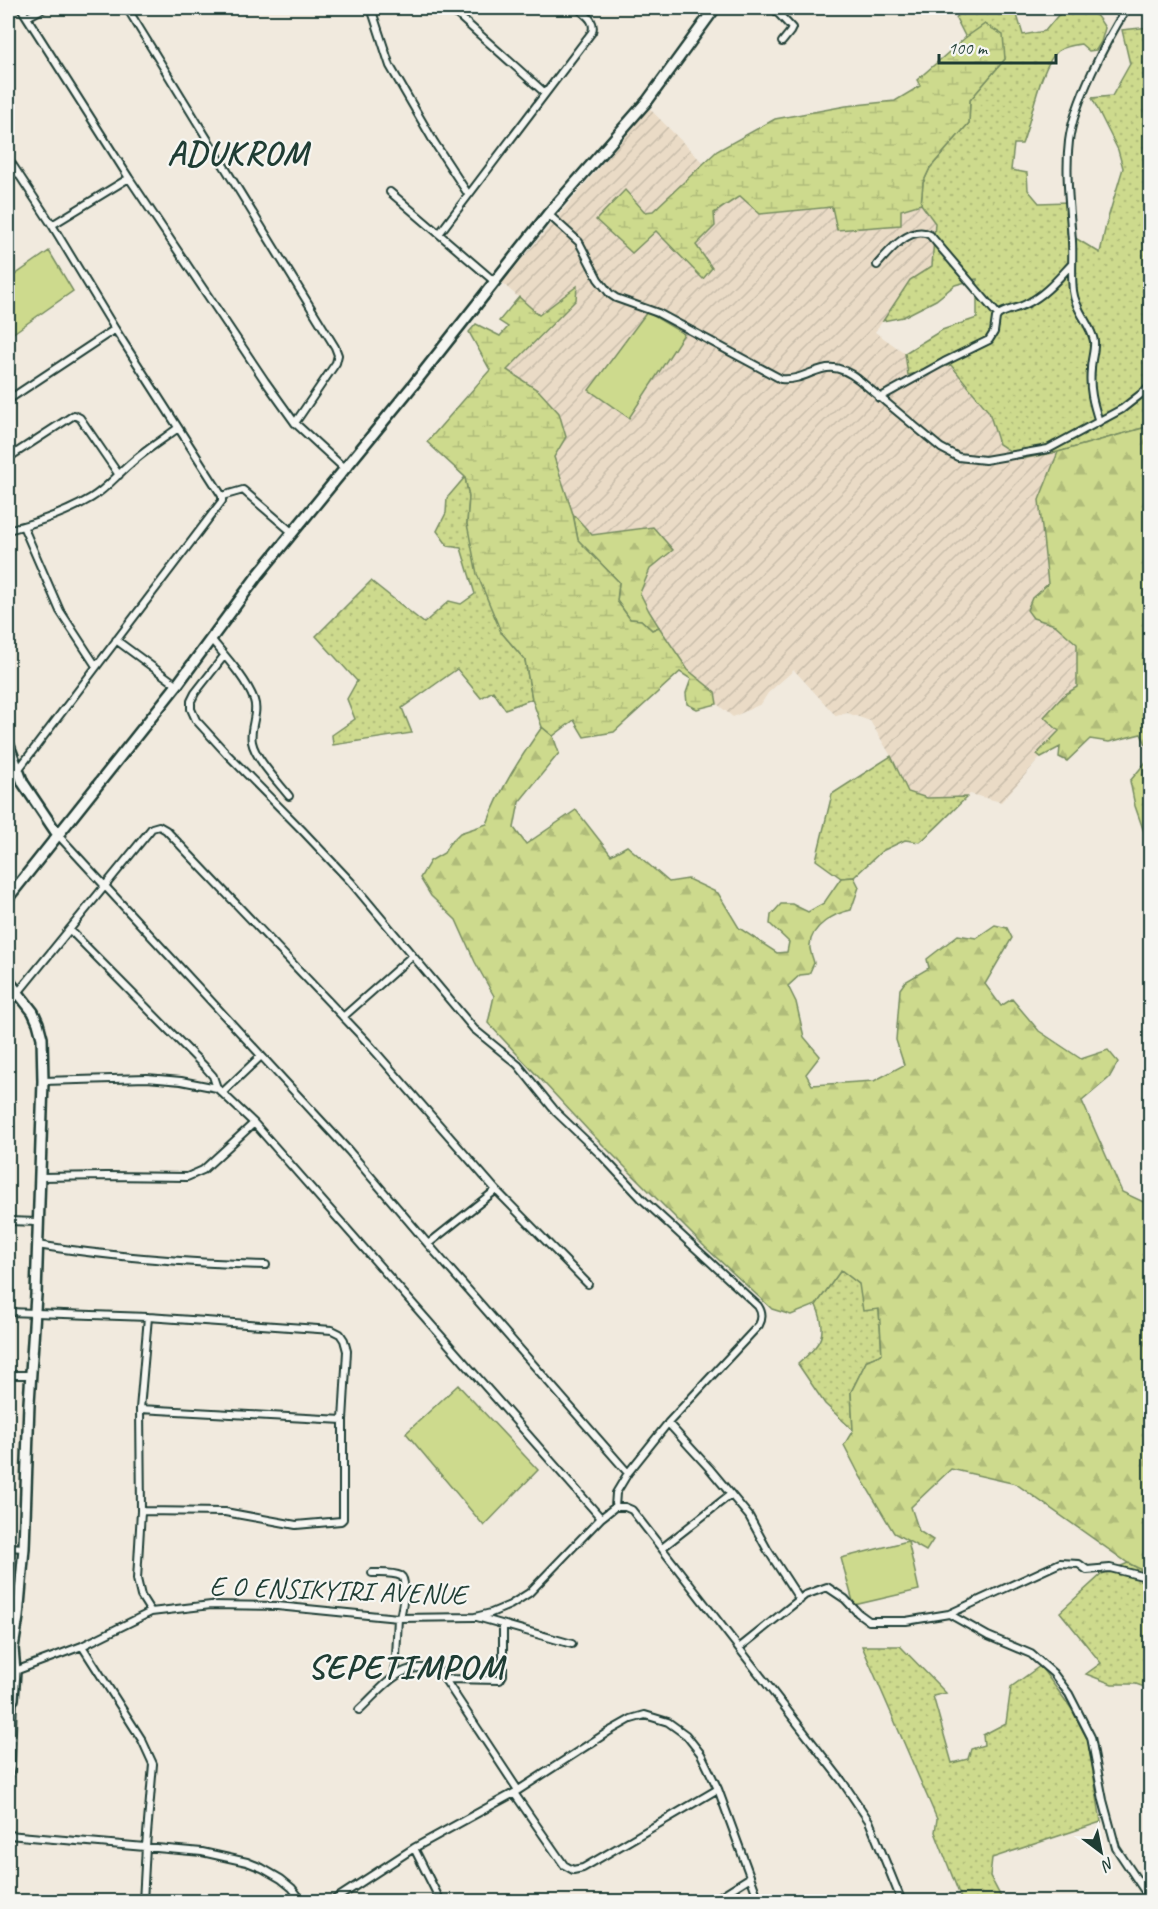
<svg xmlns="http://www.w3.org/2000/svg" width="1158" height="1909" viewBox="0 0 1158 1909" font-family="Caveat,sans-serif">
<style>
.industrial{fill:url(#industrial-furrows)}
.grass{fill:url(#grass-dots);stroke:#768c60;stroke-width:1.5}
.forest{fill:url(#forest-firs);stroke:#768c60;stroke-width:1.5}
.wetland{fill:url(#wetland-marsh);stroke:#768c60;stroke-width:1.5}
.pitch{fill:#cdda8d;stroke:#768c60;stroke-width:1.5}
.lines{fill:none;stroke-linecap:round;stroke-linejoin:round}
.street-casing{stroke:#1f3d34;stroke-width:10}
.secondary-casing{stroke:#1f3d34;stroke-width:14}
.street{stroke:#f6f6f2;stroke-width:6}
.secondary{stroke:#f6f6f2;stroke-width:9}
.labels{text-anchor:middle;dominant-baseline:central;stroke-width:4.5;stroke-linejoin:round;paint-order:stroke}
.street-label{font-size:28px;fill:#1f3d34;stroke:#f6f6f2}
.district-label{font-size:34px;font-weight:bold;letter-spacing:1.5px;fill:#1f3d34;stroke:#f6f6f2}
</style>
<defs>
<pattern id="industrial-furrows" width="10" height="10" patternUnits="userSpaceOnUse" patternTransform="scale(1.5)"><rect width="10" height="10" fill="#eadbc6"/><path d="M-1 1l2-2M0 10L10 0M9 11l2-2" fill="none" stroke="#c8bdab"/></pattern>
<pattern id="grass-dots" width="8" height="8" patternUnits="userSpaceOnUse" patternTransform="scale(1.5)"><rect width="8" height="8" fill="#cdda8d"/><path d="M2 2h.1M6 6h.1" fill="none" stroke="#b0bc7a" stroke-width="1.8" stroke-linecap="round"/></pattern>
<pattern id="forest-firs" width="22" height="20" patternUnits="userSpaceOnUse" patternTransform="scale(1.5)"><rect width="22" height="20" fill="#cdda8d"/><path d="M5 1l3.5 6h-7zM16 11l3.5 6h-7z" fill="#b0bc7a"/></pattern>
<pattern id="wetland-marsh" width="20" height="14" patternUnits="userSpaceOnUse" patternTransform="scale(1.5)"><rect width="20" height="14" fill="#cdda8d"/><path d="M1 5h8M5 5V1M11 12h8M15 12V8" fill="none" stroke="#b0bc7a"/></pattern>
</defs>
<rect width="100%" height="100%" fill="#f1eade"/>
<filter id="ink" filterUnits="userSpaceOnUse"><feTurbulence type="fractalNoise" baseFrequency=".0167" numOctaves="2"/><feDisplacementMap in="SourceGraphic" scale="12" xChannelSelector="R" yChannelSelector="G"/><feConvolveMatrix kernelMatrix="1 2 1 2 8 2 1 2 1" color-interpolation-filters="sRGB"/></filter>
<g filter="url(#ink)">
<!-- industrial -->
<path class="industrial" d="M649,108L704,164L653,211L645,212L656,231L669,243L712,268L696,245L715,226L714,213L740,196L760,214L832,207L837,230L901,225V210L921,204L935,223L932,266L910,281L875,332L905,353L909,375L951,365L989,412L999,445L1022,459L1058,452L1039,500L1048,584L1032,598L1033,618L1055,625L1077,644V687L1064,695L1044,717L1059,731L1038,754L1041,757L1001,802L970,794L967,797L927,798L907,792L891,756L870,721L847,713L836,716L794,670L768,693L761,704L733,717L717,704L715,692L688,670L649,611L640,593L650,569L673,550L653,527L592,535L573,514L554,457L566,437L539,391L507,370L576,300L577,287L539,315L502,283Z"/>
<!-- grass -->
<path class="grass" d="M963,8H1015L1023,35L1045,31L1064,8C1088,8 1092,6 1105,28L1101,42L1096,50L1089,51L1081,44C1073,45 1065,46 1058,51C1040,65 1031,122 1022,144H1014L1011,170L1027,173L1028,190L1039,203L1067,202V233L1100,253L1106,225L1123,168L1118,150L1092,98L1112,96L1130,64L1122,30L1150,27V426L1058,452L1022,459L999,444L989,412L951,365L908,375L905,353L942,330L977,318V279L955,285L936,300L903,317L883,321L910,280L932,266L935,223L921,204L923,183L930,168L969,123L970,100L1005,59L985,25L966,38L956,18Z
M465,477L469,497L467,524L501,632L525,660L532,699L505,709L493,691L481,698L457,669L402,708L412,733L333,745L332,735L355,719L347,699L357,681L316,636L371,581L424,623L449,601L461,604L475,594L461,548L448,546L437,531L446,513L447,498Z
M891,756L908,792L927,798L967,797C951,812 937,828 920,842L905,840L882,851L854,877L841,878L816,860L832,794Z
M841,1270L859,1284L879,1309L882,1354L867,1360L851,1392L853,1430L825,1404L798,1364C821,1343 829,1335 816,1305Z
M1128,1563L1150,1574V1689L1136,1684H1112L1086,1674L1101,1663L1060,1612L1102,1574Z
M862,1646H900L946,1693L933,1696L952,1763L968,1759L971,1749L984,1745L983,1735L1006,1723L1011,1687L1040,1666L1071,1708L1088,1741L1101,1822L992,1858L990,1876L1003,1901H962L935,1832L937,1819Z"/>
<!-- forest -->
<path class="forest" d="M1150,426V753L1141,734L1109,742L1090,739L1067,761L1059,757L1060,747L1041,757L1037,754L1059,731L1044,717L1064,695L1077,687V644L1055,625L1033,618L1027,610L1032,598L1048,584L1039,500L1058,452Z
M573,514L592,535L653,527L673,550L650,569L640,593L649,611L659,627L652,630L641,620L630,619L617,601L619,582L578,540Z
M542,727L553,736L559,753L519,802L514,828L526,844L576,810L611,855L627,846L669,882L688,879L718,893L739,928L777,953L787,952L789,942L770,924L771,915L781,904H792L808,912L824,903L841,878L854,877L859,887L851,910C835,913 811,926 810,945C809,950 813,958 814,963L809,974L800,975L788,986L796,1002L804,1037L820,1056L806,1074L812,1085L874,1081L904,1065L896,1040L900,989L905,982L929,968L927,959L958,935L976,938L995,925L1007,928L1012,938L985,984L1001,1006L1012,999L1039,1031L1081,1059L1108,1050L1118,1062L1109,1078L1082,1101L1122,1192L1150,1205V1574L1128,1563L1016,1484L951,1469L911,1507L919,1531L933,1540L926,1551L894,1533L860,1476L844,1445L853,1430L851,1392L867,1360L882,1354L879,1309L863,1311L859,1284L841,1270L816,1305L791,1315L772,1309L705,1247L588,1130L488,1023L494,996L475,962L456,920L431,896L420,878L430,861L444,853L449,844L460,833L487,824C500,789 520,758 542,727Z
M1150,757V849L1135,806L1130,781Z"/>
<!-- wetland -->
<path class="wetland" d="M985,24L1003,35L1005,59L970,100L969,123L930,168L923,183L921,204L901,210V225L837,230L832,207L760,214L740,196L714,213L715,226L696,245L712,268L703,279L656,231L632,253L596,220L625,190L645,212L653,211L717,151L775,119L846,106L895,101L920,86L917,80L965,38Z
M577,286L576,300L507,370L539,391L559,413L566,437L554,457L573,514L578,540L619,582L617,601L630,619L641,620L652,630L659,627L688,670L715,692L717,704L697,709L687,704L686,693L691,679L680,672L614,732L584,737L574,720L553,736L542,727L532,699L525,660L501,632L477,574L467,524L469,497L465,477L427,442L490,370L469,332L476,324L500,336L508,327L499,321L519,297L539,315Z"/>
<!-- pitch -->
<path class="pitch" d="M49,251L73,291L12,334L8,326V280Z
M647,312L684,334L629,418L589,390Z
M458,1385L538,1470L484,1526L406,1433Z
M908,1541L919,1590L854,1605L841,1558Z"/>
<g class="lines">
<!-- street casing -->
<g class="street-casing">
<path id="street" d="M21,8L129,178L265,381L295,423L345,469
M127,8L335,347L338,355L336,363L295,423
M371,8L390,66L434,142L468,194
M450,8L545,93
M776,8L777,12L792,28L790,32L782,42
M27,17L44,8
M8,158L52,225L115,329L222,496V501L18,770
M390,192L495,282
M548,214L579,242L598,279L610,294L616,298L658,313L781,379C812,382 823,352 858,379L941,448L958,457L985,460L1048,449L1122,409L1150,387
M52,225L129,178
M439,234L592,32C596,20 585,15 578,8
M877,265C888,252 911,224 930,235L998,315
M879,398L944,362L989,340L994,332L996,318L998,315C1007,309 1017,309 1026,304C1044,296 1058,279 1071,265
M8,400L115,329
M1099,422C1093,403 1089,389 1091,369C1091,360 1095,350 1094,341C1091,325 1075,310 1073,291C1071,274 1073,258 1072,241C1070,208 1065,174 1069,141C1074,102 1106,41 1127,8
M8,458L74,415L80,418L119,475
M222,496L243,490L293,533
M23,526L60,611L96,666
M8,530C36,523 66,513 91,498C106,489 116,476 129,465C144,451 162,440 178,428
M211,639C225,656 247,680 254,700C259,714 249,728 252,742C255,758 278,782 289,796
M116,640L177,685
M224,656L195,693L191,701V709L196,720L227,754L301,829L351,882L474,1029L518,1065L556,1112L602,1156L642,1199L758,1306C762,1312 763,1318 759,1325L668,1423L628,1473L616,1493L615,1507
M58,835L349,1151L428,1244L628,1473
M70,930L205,1067L213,1076L217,1088
M8,1005L152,828L159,826L166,830L367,1042L496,1190L588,1284
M343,1017L412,956
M43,1081L147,1078L181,1081L217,1088L254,1123L601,1518
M222,1093L261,1056
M40,1177L107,1176L187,1177L203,1170L254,1123
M8,1221L38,1222
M428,1244L496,1190
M37,1245C113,1257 189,1263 266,1265
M8,1312L148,1317L332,1330L340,1334L344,1340L347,1351L343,1420V1519L341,1521L296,1525L225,1512L141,1511
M148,1317L140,1409L141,1511L137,1579L141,1596L151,1612
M8,1375H31
M140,1409L343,1420
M668,1423L709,1468L749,1516L767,1549L800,1600
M8,1547L24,1548
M662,1548L731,1494
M372,1573C380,1573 393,1572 401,1576C408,1580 402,1609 400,1618
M949,1614L1060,1563L1079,1564L1087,1570L1110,1568L1150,1578
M477,1617L572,1644
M82,1646L142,1740L153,1764L146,1846L143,1902
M739,1648L805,1595L827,1587L845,1599L858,1613L869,1621H906L949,1614L988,1636L1031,1654L1053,1673L1069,1694L1091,1737L1103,1800L1116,1848L1150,1899
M15,1671L82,1646L151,1612L211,1605L277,1606L398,1618L475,1617L491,1613L510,1605L529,1593L601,1518L615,1507H625L632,1510L842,1781L869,1821L902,1902
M395,1676L398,1618
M446,1679L500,1680L503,1675V1625
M359,1710C384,1687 402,1657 440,1672L518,1790
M8,1784L11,1766L13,1699
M514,1793L564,1865L573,1870L583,1868L718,1789
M8,1835L202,1852L247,1862L262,1868L281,1879L292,1888L303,1902
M414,1848L441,1902
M331,1902L414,1848L514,1793L608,1732L631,1719L645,1715L668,1722L686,1735L701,1754L718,1789L758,1898
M711,1902L749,1878"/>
</g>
<!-- secondary casing -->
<g class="secondary-casing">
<path id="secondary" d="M8,743L23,783L58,835
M8,898L177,685L258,575L414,384L548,214L648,100L715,8
M8,980L33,1012L38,1023L42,1038L43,1081L36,1295L29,1403L24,1548L18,1617L13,1648L15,1671L13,1699L8,1701"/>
</g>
<!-- street -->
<use href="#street" class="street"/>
<!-- secondary -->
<use href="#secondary" class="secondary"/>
</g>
</g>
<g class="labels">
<!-- street labels -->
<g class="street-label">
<text transform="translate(338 1590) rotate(2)">E O ENSIKYIRI AVENUE</text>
</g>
<!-- district labels -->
<g class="district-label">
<text x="238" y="152">ADUKROM</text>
<text x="406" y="1666">SEPETIMPOM</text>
</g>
</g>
<!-- margin -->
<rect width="1158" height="1909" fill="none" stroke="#f6f6f2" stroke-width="30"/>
<rect x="15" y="15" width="1128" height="1879" fill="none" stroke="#1f3d34" stroke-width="2" filter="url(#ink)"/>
<!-- north arrow -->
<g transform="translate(1101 1852) rotate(148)" stroke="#f6f6f2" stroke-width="4.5" paint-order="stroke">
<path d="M0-4.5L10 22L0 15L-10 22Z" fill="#1f3d34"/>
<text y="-9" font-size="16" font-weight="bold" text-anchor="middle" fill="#1f3d34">N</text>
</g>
<!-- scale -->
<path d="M939 54v9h117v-9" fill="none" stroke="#1f3d34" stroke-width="3"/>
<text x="948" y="54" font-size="18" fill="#1f3d34" stroke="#f6f6f2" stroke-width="4.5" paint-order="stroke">100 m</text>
</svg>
